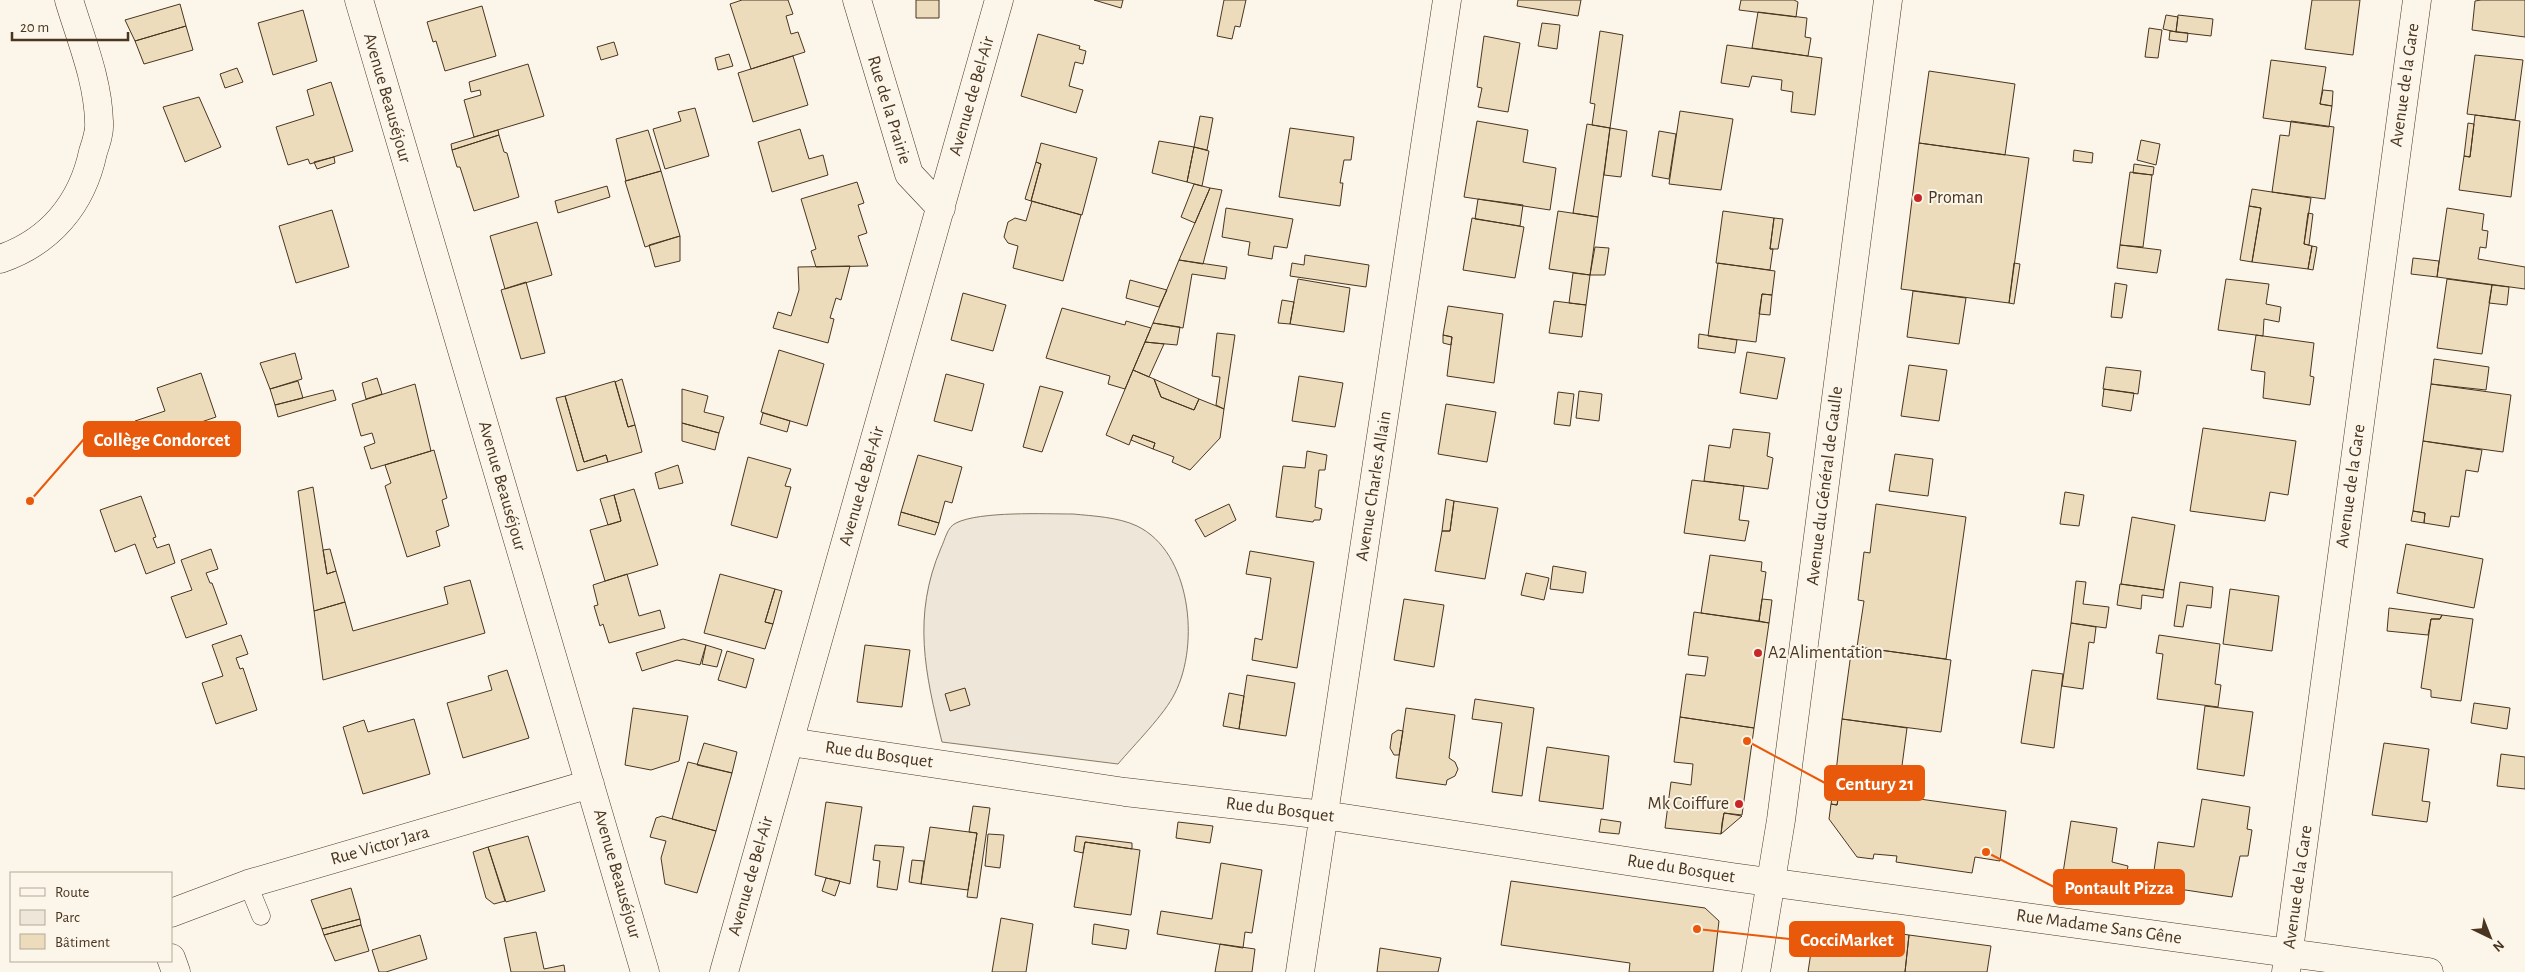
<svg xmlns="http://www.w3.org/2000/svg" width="2525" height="972" viewBox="0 0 2525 972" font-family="'Alegreya Sans',sans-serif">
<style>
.green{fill:#ede6d9;stroke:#887966}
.building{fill:#ecdcbc;stroke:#4a3520}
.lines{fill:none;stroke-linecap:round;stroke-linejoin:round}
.lane-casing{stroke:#4a3520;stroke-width:19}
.street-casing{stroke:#4a3520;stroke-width:29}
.secondary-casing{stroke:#4a3520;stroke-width:29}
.lane{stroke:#fbf6e9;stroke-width:18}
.street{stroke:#fbf6e9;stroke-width:28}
.secondary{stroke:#fbf6e9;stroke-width:28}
.poi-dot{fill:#c62828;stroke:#fbf6e9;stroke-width:2}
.labels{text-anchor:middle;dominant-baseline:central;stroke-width:4;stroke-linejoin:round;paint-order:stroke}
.street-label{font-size:18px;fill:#4a3520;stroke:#fbf6e9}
.poi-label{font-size:18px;fill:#4a3520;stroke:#fbf6e9;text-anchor:start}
.leader{fill:none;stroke:#e8590c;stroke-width:2}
.callout-dot{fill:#e8590c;stroke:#fbf6e9;stroke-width:2}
.callout{fill:#e8590c;stroke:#e8590c;stroke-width:2}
.callout-label{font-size:19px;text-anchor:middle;font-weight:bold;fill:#fff}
</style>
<rect width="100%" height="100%" fill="#fbf6e9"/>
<!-- green -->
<path class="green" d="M1073,514C1093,516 1118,517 1137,526C1191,552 1200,644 1175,693C1165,714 1134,745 1118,764L942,742C925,673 912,616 941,548C945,540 947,527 956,523C980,511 1045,514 1073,514Z"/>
<!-- building -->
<path class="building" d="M742,0H788L793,14L786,16L791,34L798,32L805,52L751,69L730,4Z
M916,0H939V18H916Z
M1094,0H1123L1121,8Z
M1224,0H1246L1240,27L1235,26L1232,39L1217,36Z
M1518,0H1581L1578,16L1517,6Z
M1741,0H1794L1798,2L1796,17L1739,10Z
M2312,0H2360L2353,55L2305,49Z
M2481,0H2525V37L2472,30L2475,1Z
M180,4L186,26L135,41L125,20Z
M482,6L496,56L445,71L436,41L433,42L427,22Z
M303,10L317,61L273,75L258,23Z
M1758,12L1807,18L1805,37L1811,38L1808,56L1752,48Z
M2166,15L2178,17L2176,32L2163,29Z
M2178,15L2213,19L2211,36L2176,32Z
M1542,23L1560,25L1557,49L1538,46Z
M186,26L193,50L144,64L135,41Z
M2149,28L2162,30L2158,58L2145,57Z
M1600,31L1623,35L1610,128L1592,125L1595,104L1590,103Z
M2170,31L2188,33L2187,42L2169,40Z
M1038,34L1080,46L1079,49L1086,51L1083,64L1075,62L1069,86L1083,90L1076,113L1021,96Z
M1484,36L1520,43L1508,112L1478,107L1482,88L1477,87Z
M614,42L618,55L601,60L597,47Z
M1727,45L1822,58L1815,115L1791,112L1793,92L1781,90L1782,80L1752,76L1749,87L1721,83Z
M729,54L733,66L718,70L715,58Z
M2475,55L2523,60L2515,120L2467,114Z
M793,56L808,105L753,122L738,73Z
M2271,60L2326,67L2320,104L2332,106L2329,127L2263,118Z
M528,64L544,116L474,137L464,100L481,95L480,90L471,92L469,82Z
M237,68L243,82L225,88L220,74Z
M1929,71L2015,84L2005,155L1919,143Z
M331,82L353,151L310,164L308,159L288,165L276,127L314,115L307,90Z
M2323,90L2333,91L2332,106L2320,104Z
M199,97L221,147L185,162L163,107Z
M695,108L709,156L665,169L653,129L681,121L678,112Z
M1680,111L1733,119L1721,190L1669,184Z
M2475,115L2520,121L2511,197L2459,190L2464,156L2470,157Z
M1200,116L1213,118L1207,150L1194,147Z
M1477,121L1528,130L1523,162L1556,168L1550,210L1464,197Z
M2291,121L2334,127L2325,199L2272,192L2280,135L2289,136Z
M2468,123L2474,124L2470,157L2464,156Z
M1587,124L1610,128L1598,217L1573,213Z
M1290,128L1354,137L1351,160H1344L1340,183H1343L1340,206L1279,197Z
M1610,128L1627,131L1621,177L1604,175Z
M800,129L809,159L823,155L828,175L772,192L758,142Z
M498,130L499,135L452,150L451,144Z
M648,130L661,171L626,181L616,139Z
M1659,131L1676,134L1669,179L1652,176Z
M499,135L504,152L507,153L519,197L474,211L460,167H457L452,150Z
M2141,140L2160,144L2156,165L2137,160Z
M1159,141L1194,147L1187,182L1152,173Z
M1041,143L1097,158L1082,215L1031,201L1041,164L1036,162Z
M1919,143L2029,158L2009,303L1901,289Z
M1194,147L1209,151L1202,186L1187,182Z
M2074,150L2093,153L2092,163L2073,161Z
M334,157L335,163L317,169L314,162Z
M1036,162L1041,164L1031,201L1025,199Z
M2134,164L2154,167L2153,175L2133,173Z
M661,171L680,236L645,247L625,181Z
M2130,172L2152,175L2143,247L2120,245Z
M857,182L864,203L858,205L867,233L858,236L868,266L816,267L811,251L816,249L801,199Z
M1194,184L1210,188L1195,223L1181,217Z
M607,186L610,197L558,213L555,201Z
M1210,188L1222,190L1203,264L1179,260Z
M2252,189L2311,198L2304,244L2312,246L2308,269L2252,262L2261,208L2249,206Z
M1478,199L1523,205L1520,226L1475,219Z
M1032,201L1081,215L1063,281L1013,268L1018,246L1008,243L1004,237L1008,222L1015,218L1026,221Z
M2249,206L2261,208L2252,262L2240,260Z
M1226,208L1293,219L1287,248L1274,246L1272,259L1248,255L1250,242L1222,237Z
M2447,208L2484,214L2482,230L2488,231L2486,248L2480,247L2478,259L2525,267V289L2437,277Z
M332,210L349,267L296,283L279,226Z
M1558,211L1598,217L1590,275L1549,269Z
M1723,211L1774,218L1770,249H1773L1770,270L1716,263Z
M2308,213L2313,214L2309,245L2304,244Z
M1472,218L1524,227L1515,278L1463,270Z
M1774,218L1783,219L1778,249H1770Z
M537,222L552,275L505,289L490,236Z
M680,236V261L655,267L649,245Z
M2120,245L2161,250L2157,273L2117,268Z
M2312,246L2317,247L2313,270L2308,269Z
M1595,247L1609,248L1605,275H1590Z
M1305,255L1369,265L1366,287L1290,276L1292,263L1304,265Z
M2413,258L2439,261L2437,277L2411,274Z
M1179,260L1227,267L1225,279L1192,274L1183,328L1153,323Z
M1718,263L1775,271L1772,295L1762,294L1756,342L1708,336Z
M2014,263L2020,264L2014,304L2009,303Z
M850,266L841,300L836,298L830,318L834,319L828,343L773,328L778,312L791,316L799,290L798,267Z
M1573,273L1590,275L1586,305L1569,303Z
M1298,279L1350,288L1344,332L1290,324Z
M2226,279L2269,284L2266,304L2281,307L2279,322L2264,319L2263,336L2218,330Z
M2447,279L2492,285L2482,354L2437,348Z
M1130,280L1167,290L1159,307L1126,298Z
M526,282L545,353L521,359L501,290Z
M2115,283L2127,285L2122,318L2111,317Z
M2492,285L2509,287L2507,305L2489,303Z
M1913,291L1966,298L1959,344L1907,337Z
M963,293L1006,305L993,351L951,340Z
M1762,294L1772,295L1770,315L1759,314Z
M1282,300L1294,302L1290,324L1278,323Z
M1554,301L1586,305L1582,337L1549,333Z
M1448,306L1503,314L1494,383L1447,376L1452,337L1443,335Z
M1062,308L1125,325L1126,321L1151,328L1125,389L1108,384L1110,376L1046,358Z
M1153,323L1180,327L1177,345L1145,342Z
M1217,333L1235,335L1224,409L1216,405L1220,377L1212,376Z
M1699,334L1737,340L1735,353L1698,348Z
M1443,335L1452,337L1451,345L1443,343Z
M2256,335L2314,343L2310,376L2314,377L2310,405L2263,398L2265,372L2251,370Z
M1145,342L1164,344L1149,377L1133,370Z
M779,350L824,364L807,426L761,412Z
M1747,352L1785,358L1777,399L1740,393Z
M295,353L302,379L270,389L260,363Z
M2434,359L2489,367L2486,390L2431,384Z
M1909,365L1947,370L1939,421L1901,416Z
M2106,367L2141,371L2138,394L2103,389Z
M1133,370L1154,379L1161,397L1194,410L1199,399L1224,409L1220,438L1190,470L1172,462L1174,457L1153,449L1155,443L1133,435L1129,445L1106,435Z
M201,373L216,417L172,432L171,429L160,433L164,445L145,452L135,421L165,411L157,388Z
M946,374L984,384L972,431L934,421Z
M1299,376L1343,383L1335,427L1292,421Z
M377,378L382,394L366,399L362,383Z
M622,379L635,425L628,427L615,382Z
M1154,379L1199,399L1194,410L1161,397Z
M298,381L303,398L275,405L270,389Z
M615,381L628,427L635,425L642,452L608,462L606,455L584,462L565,396Z
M415,384L431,451L371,469L364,447L375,443L372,433L361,436L352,404Z
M2431,384L2511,395L2503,452L2423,441Z
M1040,386L1063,392L1042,452L1023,447Z
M682,389L708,396L704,412L724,417L719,433L682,423Z
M2104,389L2134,393L2131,411L2102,406Z
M333,390L336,400L278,417L275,405Z
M1579,391L1602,394L1599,421L1576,418Z
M1558,392L1574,394L1570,426L1554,424Z
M565,396L584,462L606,455L608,462L577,471L556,398Z
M1446,404L1496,412L1487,462L1438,454Z
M763,413L790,421L787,432L760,424Z
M682,423L719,433L715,450L682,441Z
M2203,428L2296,441L2288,495L2270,492L2265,521L2190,511Z
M1733,429L1770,433L1767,456L1773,458L1768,489L1704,481L1709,445L1730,448Z
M1133,435L1155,443L1153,449L1131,440Z
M2423,441L2482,450L2478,472L2466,470L2459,517L2451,516L2449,527L2424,523L2425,513L2413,511Z
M434,450L447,498L442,500L449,526L436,531L440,546L407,557L385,486L391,483L385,465Z
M1307,451L1327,455L1325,470H1319L1315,507L1322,509L1320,520H1314L1313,522L1276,517L1283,466L1305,468Z
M1895,454L1933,459L1928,496L1889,491Z
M918,455L962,467L952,503L945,501L939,523L901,512Z
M748,457L791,469L785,486L791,487L777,538L731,525Z
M678,465L683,483L659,489L655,473Z
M1692,480L1744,486L1739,520L1749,521L1745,541L1684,533Z
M313,487L327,574L336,571L345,602L314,611L298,491Z
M634,489L658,565L605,581L590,530L621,521L614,495Z
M2065,492L2084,495L2079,526L2060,524Z
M614,495L621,521L608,525L600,499Z
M141,496L156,537L153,538L157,548L169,544L175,563L146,574L135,544L115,552L100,510Z
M1446,499L1454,501L1450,531H1442Z
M1454,501L1498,508L1485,579L1435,571L1442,531H1450Z
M1229,504L1236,520L1205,537L1195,520Z
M1876,504L1966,517L1946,659L1857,647L1864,601L1858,600L1864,552L1870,553Z
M2413,511L2425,513L2424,523L2411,521Z
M901,512L939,523L935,535L898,525Z
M2132,517L2175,525L2164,590L2121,584Z
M2406,544L2483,559L2474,608L2397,593Z
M211,549L218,569L206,573L210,583H212L227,624L186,638L171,597L192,590L181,560Z
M330,549L336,571L327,574L323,550Z
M1250,551L1314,562L1297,668L1252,660L1255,638L1262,640L1271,578L1246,574Z
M1710,555L1762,562L1761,571L1766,572L1759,621L1701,613Z
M1553,566L1586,572L1583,593L1550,589Z
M1526,573L1549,578L1544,600L1521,595Z
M627,574L639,616L660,610L665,628L609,643L603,624L600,626L594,606L598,605L593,585Z
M720,574L775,589L765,622L773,624L765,649L704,633Z
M470,580L485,633L323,680L314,611L345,602L353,631L448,604L444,587Z
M2076,581L2086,582L2083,604L2109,607L2106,628L2071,623Z
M2180,582L2213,587L2211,608L2187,605L2183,627L2174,626Z
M2120,584L2164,590L2163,598L2142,595L2141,609L2117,605Z
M775,589L782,591L773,624L765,622Z
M2230,589L2279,596L2272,651L2223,644Z
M1404,599L1444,605L1434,667L1394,660Z
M1762,599L1772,600L1769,623L1759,621Z
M2389,608L2442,615L2440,619H2431L2428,635L2387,631Z
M1694,612L1769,623L1754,728L1680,717L1686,674L1705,676L1708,657L1688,655Z
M2442,615L2473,619L2461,701L2431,697V690L2421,688L2431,619H2440Z
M2071,623L2096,627L2094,643L2089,642L2083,689L2062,686Z
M241,635L248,654L236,658L240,669L243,668L257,710L216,724L202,683L223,676L212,645Z
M2159,635L2220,644L2215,684L2221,685L2218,707L2157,699L2163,654L2156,653Z
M683,639L706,645L700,665L677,660L642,671L636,653Z
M706,645L722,650L717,667L702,664Z
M865,645L910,650L902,707L857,702Z
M1852,646L1951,660L1941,732L1842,719Z
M727,651L754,659L746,688L718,680Z
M507,670L529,738L463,758L447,703L492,690L488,676Z
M2032,670L2063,674L2054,748L2021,743Z
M1247,675L1295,683L1286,736L1239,729Z
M965,688L970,705L950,711L945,694Z
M1229,693L1244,696L1239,729L1223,726Z
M1475,699L1534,708L1522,796L1492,792L1502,723L1472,719Z
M2474,703L2510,708L2507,729L2471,723Z
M2205,706L2253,712L2244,776L2197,769Z
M633,708L688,716L679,761L651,770L625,765Z
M1406,708L1455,715L1449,758L1455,762L1458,769L1455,776L1447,780L1446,785L1396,778Z
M1680,717L1754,728L1742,815L1724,813L1721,834L1665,828L1671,782L1691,785L1693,764L1674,762Z
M414,719L430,774L363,794L343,727L364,720L368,732Z
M1842,719L1907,728L1898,796L2006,811L2000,861L1975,857L1972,873L1896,862L1897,856L1874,854L1873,859L1857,857L1829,819L1831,804L1837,805L1841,782L1835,781Z
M1398,730L1403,731L1399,755H1394L1390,748L1392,734Z
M704,743L737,752L732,773L697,765Z
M2384,743L2429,749L2422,801L2430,802L2427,822L2372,815Z
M1547,747L1609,756L1603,809L1539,801Z
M2501,754L2525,757V789L2497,786Z
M688,762L732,773L716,831L672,819Z
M1835,781L1841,782L1837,805L1831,804Z
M2202,799L2250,807L2247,829L2252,830L2248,856H2240L2232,897L2152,885L2158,842L2194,847Z
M826,802L862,807L850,884L815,875Z
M973,806L990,808L977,898L967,897L977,833L969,832Z
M1724,813L1742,816L1721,834L1722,823Z
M662,816L716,831L697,893L665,884L661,858L666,841L650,837L656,818Z
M1601,819L1621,822L1619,834L1599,832Z
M2071,821L2117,828L2112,862L2128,866L2125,882L2063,873Z
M1178,822L1213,826L1210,843L1176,838Z
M930,827L977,833L968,890L921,884Z
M988,834L1004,835L1000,868L985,866Z
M528,836L545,891L506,902L488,847Z
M1076,836L1132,843V849L1085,842L1083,853L1074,851Z
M1085,842L1140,850L1131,915L1074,907Z
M875,845L904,847L897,890L877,887L880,861L873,860Z
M488,847L505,901L494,904L486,898L473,852Z
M912,860L924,861L921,884L909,882Z
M1221,863L1262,870L1252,933L1245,932L1243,948L1157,934L1161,911L1212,919Z
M826,878L840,881L835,896L822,891Z
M1511,881L1705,908L1719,921L1713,972H1629L1630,963L1501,945Z
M351,888L360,919L322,929L311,900Z
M1001,918L1033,924L1026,972H992Z
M360,919L361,925L324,935L322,929Z
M1094,924L1129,930L1126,949L1092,944Z
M361,925L369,951L335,961L324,935Z
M1863,928L1909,935L1905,972H1808L1811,952L1836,933L1854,935Z
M536,932L544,969L564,965L565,972H511L504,938Z
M420,935L427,959L386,972H379L372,950Z
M1909,935L1991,946L1987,972H1905Z
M1220,944L1255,949L1252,972H1215Z
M1380,948L1441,958L1438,972H1377Z"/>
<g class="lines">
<!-- lane casing -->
<g class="lane-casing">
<path id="lane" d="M248,884L261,916"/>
</g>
<!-- street casing -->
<g class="street-casing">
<path id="street" d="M359,0L645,972
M857,0L909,174L941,208
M0,259C50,242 82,204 93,152C96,143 100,132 99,122C98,80 81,40 69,0
M790,742L1125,792L1324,815L1732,877L2429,972
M171,913L248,884L590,784
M171,958L176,972
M724,972L999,0
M1300,972L1447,0
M2286,972L2417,0"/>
</g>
<!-- secondary casing -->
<g class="secondary-casing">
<path id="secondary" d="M1756,972L1781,820L1888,0"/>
</g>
<!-- lane -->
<use href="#lane" class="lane"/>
<!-- street -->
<use href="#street" class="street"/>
<!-- secondary -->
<use href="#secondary" class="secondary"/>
</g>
<!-- markers -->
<g class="poi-dot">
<circle cx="1918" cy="198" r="5"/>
<circle cx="1758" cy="653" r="5"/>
<circle cx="1739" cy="804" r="5"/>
</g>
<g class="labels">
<!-- street labels -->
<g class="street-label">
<text transform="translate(2405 85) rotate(-82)">Avenue de la Gare</text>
<text transform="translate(972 96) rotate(-74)">Avenue de Bel-Air</text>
<text transform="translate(387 98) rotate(74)">Avenue Beauséjour</text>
<text transform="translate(889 110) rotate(73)">Rue de la Prairie</text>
<text transform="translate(502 486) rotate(74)">Avenue Beauséjour</text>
<text transform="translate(862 486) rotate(-74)">Avenue de Bel-Air</text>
<text transform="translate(1374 486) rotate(-81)">Avenue Charles Allain</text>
<text transform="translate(1825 486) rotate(-83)">Avenue du Général de Gaulle</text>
<text transform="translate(2351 486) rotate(-82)">Avenue de la Gare</text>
<text transform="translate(879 755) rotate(8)">Rue du Bosquet</text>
<text transform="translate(1280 810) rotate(7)">Rue du Bosquet</text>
<text transform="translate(380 846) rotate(-16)">Rue Victor Jara</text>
<text transform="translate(1681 869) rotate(9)">Rue du Bosquet</text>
<text transform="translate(617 874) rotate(74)">Avenue Beauséjour</text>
<text transform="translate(751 876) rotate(-74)">Avenue de Bel-Air</text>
<text transform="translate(2298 887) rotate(-82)">Avenue de la Gare</text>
<text transform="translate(2099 927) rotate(8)">Rue Madame Sans Gêne</text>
</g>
<!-- poi labels -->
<g class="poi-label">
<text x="1928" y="198">Proman</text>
<text x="1768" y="653">A2 Alimentation</text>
<text x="1729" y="804" text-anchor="end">Mk Coiffure</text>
</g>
</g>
<!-- callouts -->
<path class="leader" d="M30 501L84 439M1747 741L1825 783M1986 852L2054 887M1697 929L1790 939"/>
<g class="callout-dot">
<circle cx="30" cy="501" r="5"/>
<circle cx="1747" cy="741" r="5"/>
<circle cx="1986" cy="852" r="5"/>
<circle cx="1697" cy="929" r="5"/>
</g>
<g class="callout">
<rect x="84" y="422" width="156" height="34" rx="5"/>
<rect x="1825" y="766" width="99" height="34" rx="5"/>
<rect x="2054" y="870" width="130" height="34" rx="5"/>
<rect x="1790" y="922" width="114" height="34" rx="5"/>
</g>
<g class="callout-label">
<text x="162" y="446">Collège Condorcet</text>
<text x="1875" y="790">Century 21</text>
<text x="2119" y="894">Pontault Pizza</text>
<text x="1847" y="946">CocciMarket</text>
</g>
<!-- legend -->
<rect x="10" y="872" width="162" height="90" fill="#fbf6e9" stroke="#b4a999"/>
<rect x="20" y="888" width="25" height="8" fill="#fbf6e9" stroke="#b4a999"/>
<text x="55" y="897" font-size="15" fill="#4a3520">Route</text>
<rect x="20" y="910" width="25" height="15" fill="#ede6d9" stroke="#b4a999"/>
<text x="55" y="922" font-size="15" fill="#4a3520">Parc</text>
<rect x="20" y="934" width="25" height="15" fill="#ecdcbc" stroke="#b4a999"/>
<text x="55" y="947" font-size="15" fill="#4a3520">Bâtiment</text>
<!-- north arrow -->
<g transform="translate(2490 937) rotate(137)" stroke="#fbf6e9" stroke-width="4" paint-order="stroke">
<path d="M0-4L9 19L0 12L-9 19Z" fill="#4a3520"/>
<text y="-8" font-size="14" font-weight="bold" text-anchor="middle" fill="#4a3520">N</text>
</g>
<!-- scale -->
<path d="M12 32v8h116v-8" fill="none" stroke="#4a3520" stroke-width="2.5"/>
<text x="20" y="32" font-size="15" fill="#4a3520" stroke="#fbf6e9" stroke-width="4" paint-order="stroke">20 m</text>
</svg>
